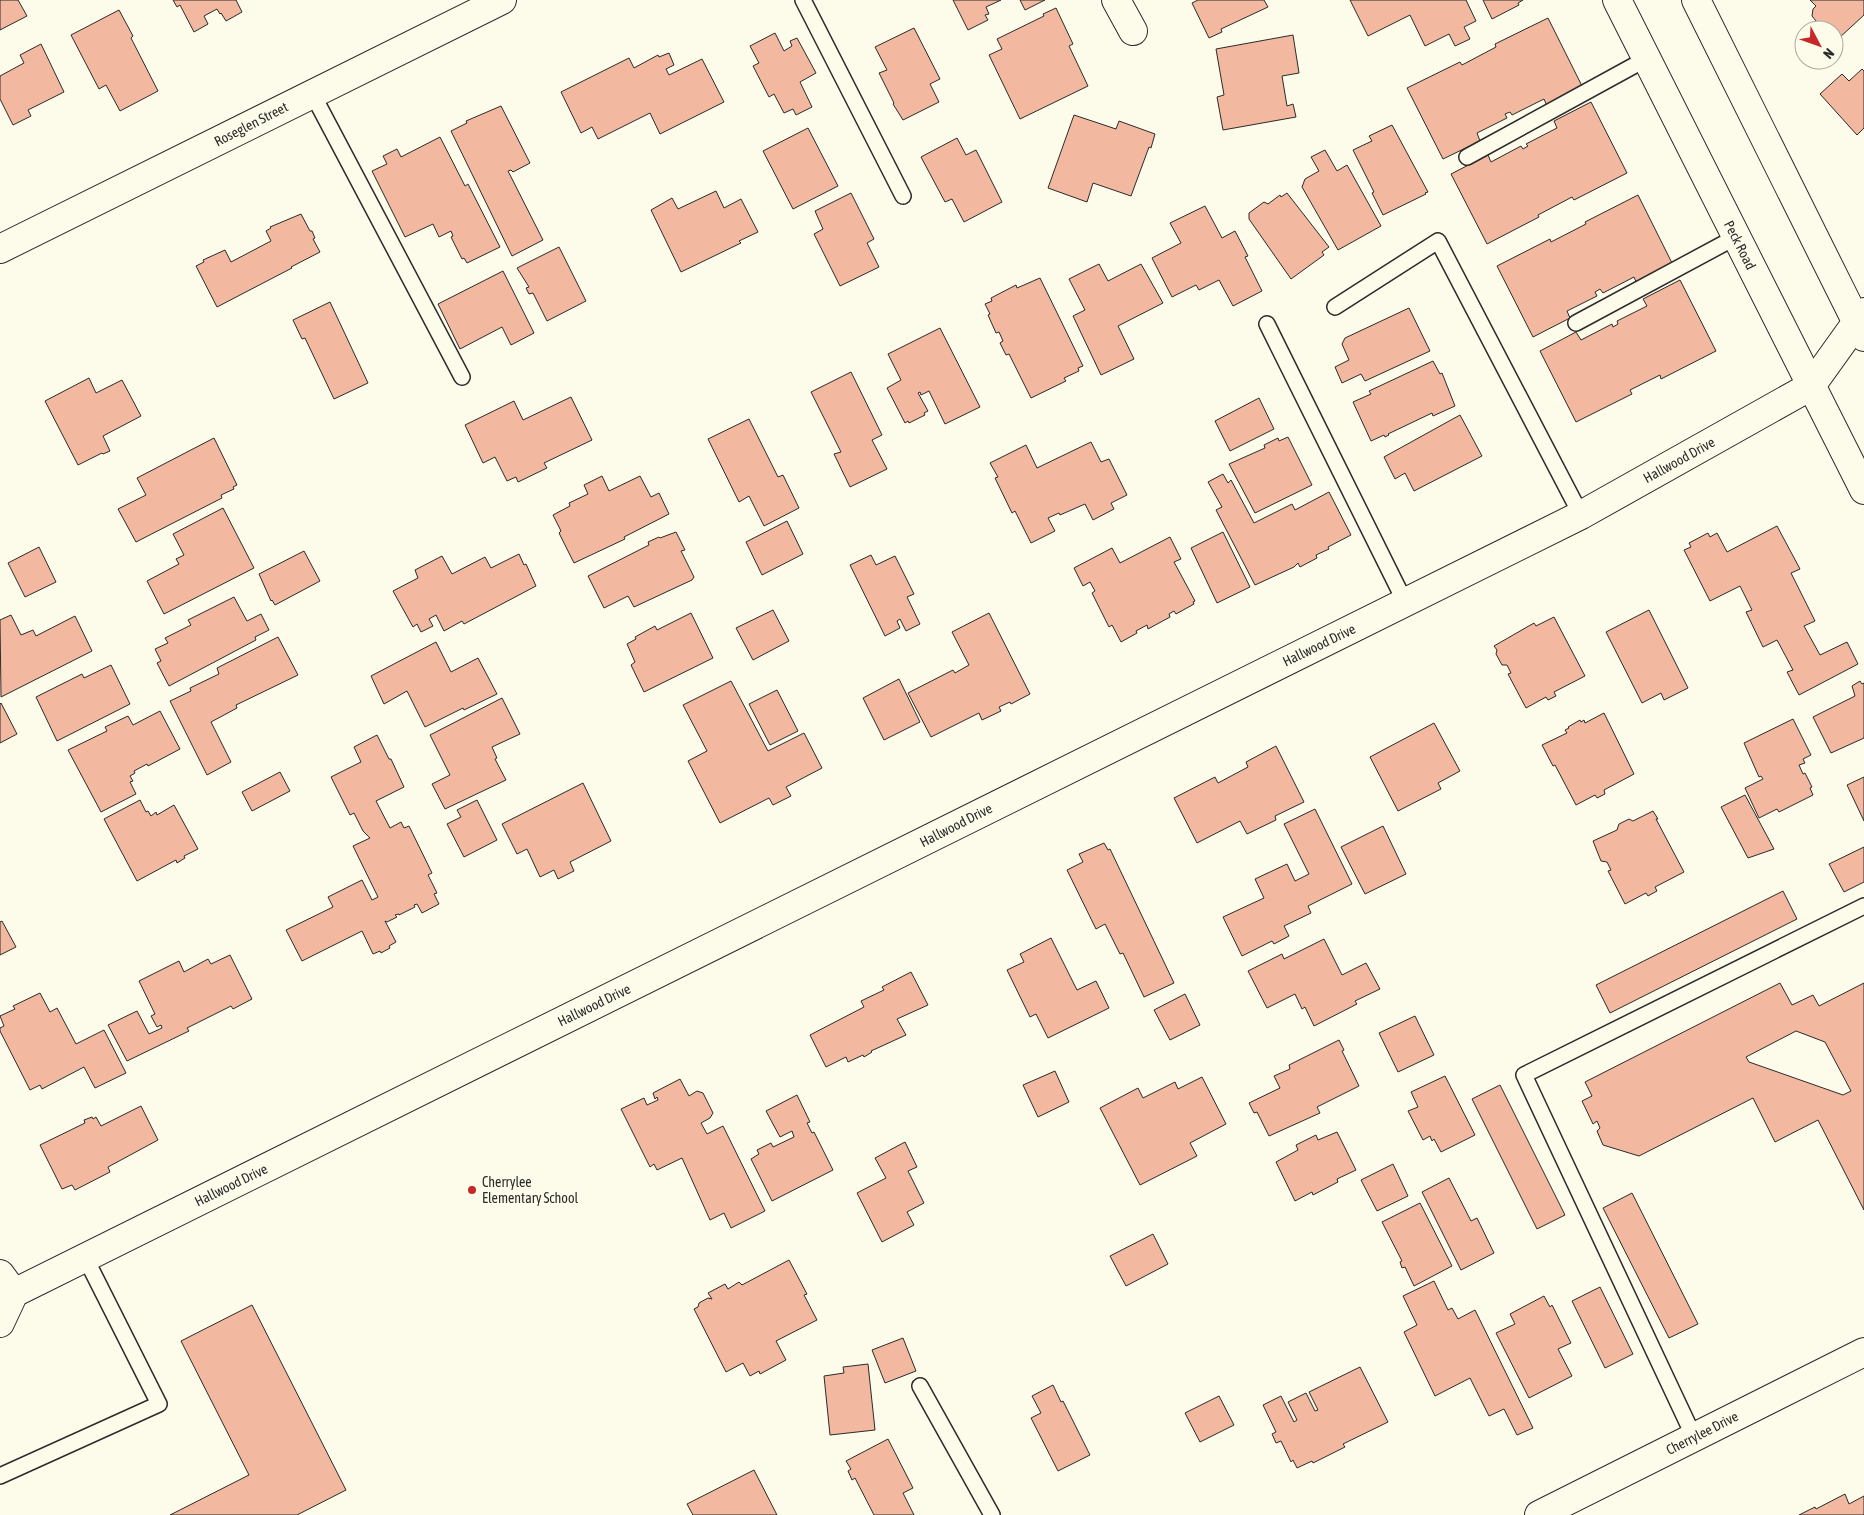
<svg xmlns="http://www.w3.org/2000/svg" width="1864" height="1515" viewBox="0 0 1864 1515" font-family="'Asap Condensed',sans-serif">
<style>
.building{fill:#f2b8a0;stroke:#2b2b2b;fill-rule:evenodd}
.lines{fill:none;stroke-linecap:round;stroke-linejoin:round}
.lane-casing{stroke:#2b2b2b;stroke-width:18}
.street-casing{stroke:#2b2b2b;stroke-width:30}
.secondary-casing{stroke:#2b2b2b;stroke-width:30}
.lane{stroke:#fdfbea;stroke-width:15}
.street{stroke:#fdfbea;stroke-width:28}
.secondary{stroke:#fdfbea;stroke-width:28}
.poi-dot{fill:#c62828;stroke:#fdfbea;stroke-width:2}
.labels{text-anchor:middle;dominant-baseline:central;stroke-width:4;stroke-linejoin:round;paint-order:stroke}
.street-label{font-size:14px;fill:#2b2b2b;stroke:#fdfbea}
.poi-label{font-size:14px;fill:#2b2b2b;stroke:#fdfbea;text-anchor:start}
</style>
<rect width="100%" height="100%" fill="#fdfbea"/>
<!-- building -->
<path class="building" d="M0,0H18L27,16L0,30Z
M173,0H236L242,12L226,21L221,13L220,14L217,9L204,16L208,24L194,32L180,5L177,7Z
M953,0H1001L986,7L989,14L985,15L988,20L968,30Z
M1020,0H1045L1025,10Z
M1198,0H1264L1268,7L1221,29L1222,32L1209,38L1192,3Z
M1350,0H1466L1476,21L1464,27L1470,39L1455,46L1449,34L1425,46L1410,15L1368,36Z
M1483,0H1523L1518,3L1519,5L1492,19Z
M1810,0H1864V15L1838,39L1834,35V30H1830L1825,25L1820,26L1812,16L1813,9L1816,6Z
M1056,8L1073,44L1069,46L1088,86L1020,119L989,55L1002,49L997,39L1044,16L1043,14Z
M119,10L133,36L131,38L158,91L120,111L106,85L99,89L71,35Z
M1548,18L1583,88L1547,106L1544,99L1512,115L1510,112L1505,114L1507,118L1477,133L1480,141L1443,159L1407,88L1460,62L1462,65L1496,47L1495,44Z
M914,28L940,79L930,84L939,102L903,120L893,104L894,103L879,73L887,70L875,47Z
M775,33L784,51L792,46L790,41L797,38L816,73L800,82L812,107L796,115L793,109L784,113L774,94L769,97L753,66L759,63L750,46Z
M1293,35L1299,73L1282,76L1287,106L1293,104L1296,117L1223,130L1217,97L1224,95L1216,49Z
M41,44L64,92L28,110L31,116L13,125L0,99V76L24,63L20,55Z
M669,53L674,65L666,69L669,75L702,59L724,102L660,134L650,113L598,139L592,127L581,133L561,92L629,58L634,68L658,55L659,57Z
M1862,69L1864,71V128L1857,135L1820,94L1842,74L1849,81Z
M1591,102L1627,173L1574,200L1572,197L1538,215L1539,217L1487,244L1451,174L1488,155L1491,162L1521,146L1523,149L1528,146L1526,144L1557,128L1554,121Z
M501,106L530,163L513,172L511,170L508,171L543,240L512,256L451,131L467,123L466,121Z
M1074,115L1116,129L1119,121L1155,134L1151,148L1149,147L1131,196L1093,183L1087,202L1048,188Z
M1392,125L1428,192L1425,193L1426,194L1383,215L1372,193L1374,192L1353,150L1372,141L1369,136Z
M808,128L838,186L793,209L763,151Z
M440,137L465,186L468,184L500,247L467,263L464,258L462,259L451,237L453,236L451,231L439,237L433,224L405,237L372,171L387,164L383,156L397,149L401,157Z
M957,138L966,155L976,150L1002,202L964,222L952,199L945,202L921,157Z
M1325,150L1337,171L1347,165L1381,226L1338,250L1302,187L1305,179L1319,171L1311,157Z
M716,191L724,208L741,199L758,232L739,241L741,243L681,272L651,210L672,198L678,209Z
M851,193L874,239L867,243L879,267L840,286L814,234L823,229L815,211Z
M1287,193L1329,247L1322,252L1324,255L1291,279L1249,219V213L1264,202L1268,204L1280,195L1281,197Z
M1638,195L1673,265L1637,284L1634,277L1603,293L1600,289L1595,292L1597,296L1567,311L1570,318L1533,337L1497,266L1550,239L1551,242L1586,224L1585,222Z
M1205,206L1222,238L1235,231L1248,256L1245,257L1262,291L1233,306L1219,280L1199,290L1196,285L1172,297L1152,258L1181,243L1170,223Z
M301,214L310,231H312L315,238L313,239L320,252L291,267L292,268L217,307L196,266L204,262L203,260L225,250L231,262L271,241L266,231L271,228L270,227Z
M559,247L586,301L547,321L533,293L529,294L526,288L529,287L517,268Z
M1099,264L1108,281L1141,264L1163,303L1118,326L1134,359L1101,375L1073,316L1085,310L1069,279Z
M503,271L534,333L511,345L502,327L460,349L438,304Z
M1040,278L1083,366L1078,368L1079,371L1064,378L1066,381L1031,398L1009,354L1006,355L1000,343L1003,341L999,332L996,333L988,315L990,314L985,304L992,301L991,298L1016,285L1017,288Z
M1680,280L1716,351L1661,379L1660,375L1630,390L1632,394L1576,422L1540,351L1576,332L1581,340L1612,324L1613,327L1618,324L1617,321L1647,306L1643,299Z
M330,302L368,383L334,399L305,338L302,339L293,320Z
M1409,308L1430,351L1365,381L1361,374L1342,383L1335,367L1349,360L1342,344L1345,338Z
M940,328L980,407L945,424L929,391L921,395L920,392L918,393L928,411L924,413L925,415L909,423L908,421L905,423L887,388L901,380L888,354Z
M1433,361L1440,374L1442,373L1455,406L1433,416L1432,413L1388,434L1389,435L1385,437L1384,435L1371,441L1353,402L1371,394L1369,391Z
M851,372L882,435L872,440L887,469L850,487L834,454L841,452L811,392Z
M89,378L96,393L122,380L141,416L103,436L110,451L103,454L102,453L78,465L45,401Z
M571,397L592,440L544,463L547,468L518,482L516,477L507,481L495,457L483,463L465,425L514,401L523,420Z
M1259,398L1274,429L1230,451L1215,421Z
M1460,415L1482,456L1414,491L1405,473L1395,479L1384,457Z
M749,419L778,477L783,475L799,508L764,526L749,496L739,502L708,439Z
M1288,437L1312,485L1255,513L1229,464L1265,448L1264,445L1278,438L1279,441Z
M214,438L237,485L233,487L234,489L221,495L222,498L136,542L118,509L146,495L137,478Z
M1091,442L1101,462L1109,459L1127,495L1111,503L1114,509L1093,520L1085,504L1060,515L1059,513L1048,518L1055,531L1031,543L1015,511L1012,513L995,478L998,477L990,463L1026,445L1037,468Z
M1223,474L1228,483L1231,480L1254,523L1292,504L1295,510L1329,492L1351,535L1328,547L1329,549L1316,555L1317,558L1300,567L1298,563L1294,567L1255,585L1216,510L1222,507L1208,482Z
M602,476L609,491L640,476L651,497L659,493L669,514L624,537L625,539L574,563L559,533L561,531L553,515L570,506L569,503L588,494L584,485Z
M223,508L254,568L164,614L147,581L179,564L176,559L184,555L173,534Z
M787,521L803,554L762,575L746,542Z
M1777,526L1800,569L1791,573L1815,621L1804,626L1820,655L1847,642L1858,664L1799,695L1787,672L1793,670L1777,640L1763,647L1746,612L1752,610L1740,586L1710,601L1684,550L1691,547L1689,543L1708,533L1710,537L1717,533L1727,552Z
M676,532L685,550L681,551L694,577L692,580L634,607L628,596L604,608L588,576L649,545L648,542L659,537L660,538Z
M1223,532L1250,587L1217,603L1191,548Z
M1170,537L1181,559L1174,562L1195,601L1193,602L1194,604L1176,614L1174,611L1169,614L1170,617L1148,629L1147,625L1136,631L1137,633L1121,642L1112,625L1109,627L1092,593L1095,591L1090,582L1083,586L1074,568L1112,548L1120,563Z
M39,547L56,582L25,597L8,563Z
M304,551L320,581L275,605L272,600L271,601L259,574Z
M519,554L524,565L526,564L536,586L464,624L462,621L444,631L436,615L429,619L433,626L421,632L417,624L413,627L393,591L418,578L415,570L442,556L452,574L485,557L491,568Z
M871,555L876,565L895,556L914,594L907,597L920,624L906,631L900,619L897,621L900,628L885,636L850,565Z
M234,597L247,621L261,614L269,630L255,637L256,640L169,686L157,663L161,661L155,649L168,643L165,638L191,625L188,620Z
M773,610L789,641L753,660L736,628Z
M1649,610L1688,688L1664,700L1661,693L1642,703L1606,632Z
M691,613L713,658L644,692L631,665L635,662L627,644L636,639L635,637L655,626L657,630Z
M989,613L1030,694L1011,704L1010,702L999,707L1001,711L982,720L979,713L931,737L908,693L953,670L955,673L969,665L952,632Z
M11,615L21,635L33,630L36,636L75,616L92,651L1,697L0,620Z
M1554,617L1585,676L1554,692L1556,696L1548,700L1546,697L1526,708L1508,674L1511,673L1507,665H1502L1496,654L1497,650L1494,646L1534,623L1536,626Z
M278,637L298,675L236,705L237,708L211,722L231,762L207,775L170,701L191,691L190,688L219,674L217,668Z
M436,642L451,672L478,658L497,694L464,710L463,708L425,727L407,691L384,704L371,676Z
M111,665L130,704L57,741L36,697L82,674L84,678Z
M899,679L920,722L884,740L863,698Z
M731,681L768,751L804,733L822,768L786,787L791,796L773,805L769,798L720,823L688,761L707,751L683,705Z
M1860,681L1862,684L1864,683V738L1831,753L1813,717L1855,696L1852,686Z
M777,690L798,731L770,745L749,704Z
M502,698L520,734L492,747L497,758L495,759L506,780L445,809L432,784L450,775L430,735Z
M1,703L17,734L0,743V704Z
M160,711L180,749L148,766L147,764L134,771L135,773L130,776L133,781L130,782L136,794L101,812L68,750L107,731L105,727L128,716L133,725Z
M1604,713L1634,774L1604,790L1605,794L1597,798L1595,795L1576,805L1555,765L1553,766L1542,745L1567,733L1565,730L1569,728L1568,727L1580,720L1581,722L1584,720L1585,723Z
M1793,719L1811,755L1803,759L1805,763L1799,765L1803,774L1805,773L1812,787L1810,788L1813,795L1779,812L1777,809L1759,818L1745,788L1763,779L1761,776L1759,777L1744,743Z
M1434,723L1460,771L1438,783L1441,789L1398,811L1370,757Z
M377,735L389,759H391L404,787L376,801L390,828L401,822L404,828L409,826L432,873L428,875L437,893L434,894L439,904L422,913L417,904L414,905L415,907L399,915V914L395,915L397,917L387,922L385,921L396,942L389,946L390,948L381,953L380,951L373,954L362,931L302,961L286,930L333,907L328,897L362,880L372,900L378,897L353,846L370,838L363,831L354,813L350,815L331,777L361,762L354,747Z
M1276,746L1304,802L1275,816L1276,820L1247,834L1240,821L1197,843L1174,798L1215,777L1218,783L1248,767L1246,762Z
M280,772L290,791L252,811L242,792Z
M1864,777V821L1847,785Z
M583,783L611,841L570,862L574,871L558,879L554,870L540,877L527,849L517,854L502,824Z
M1745,795L1774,849L1748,858L1721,807Z
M140,800L146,812L148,811L151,816L156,812L157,815L174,805L198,849L184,856L185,858L177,863L176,860L137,881L104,819Z
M477,800L497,840L464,857L447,824L461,817L457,810Z
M1315,809L1352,884L1308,906L1311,913L1284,926L1289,936L1274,944L1272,941L1242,956L1223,917L1264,898L1255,879L1287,864L1295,881L1309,874L1284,824Z
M1653,811L1658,819H1656L1684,872L1655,887L1657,891L1648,896L1646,893L1625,904L1608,871L1611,870L1607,862L1601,861L1593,841L1617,830L1619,824L1629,819L1633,821Z
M1383,826L1406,874L1365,894L1341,847Z
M1104,843L1108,850L1110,849L1174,983L1144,997L1123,953L1120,954L1105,924L1096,929L1067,870L1083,862L1079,854Z
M1864,847V882L1844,892L1829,864Z
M1783,891L1797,919L1610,1013L1596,985Z
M2,921L16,947L0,955V922Z
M1051,938L1077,990L1096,981L1109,1008L1048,1038L1036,1014L1030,1017L1007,970L1024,962L1020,954Z
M1324,939L1342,975L1366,963L1380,989L1355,1001L1357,1004L1314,1026L1305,1007L1302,1009L1295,994L1267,1008L1248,971L1282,954L1284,959Z
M230,955L252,999L233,1009L231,1006L187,1028L189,1031L127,1061L108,1025L137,1011L149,1034L162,1028L161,1025L157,1027L151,1016L155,1014L139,981L179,961L184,972L208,959L211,964Z
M911,972L928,1005L897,1019L906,1035L871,1051L872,1052L864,1057L863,1055L848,1062L846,1057L826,1067L810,1035L864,1007L861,1001L884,990L882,987Z
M1780,983L1792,1005L1813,995L1819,1006L1864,983V1210L1818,1120L1775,1142L1753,1098L1639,1156L1603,1145L1597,1131L1600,1128L1597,1121L1593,1124L1582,1101L1592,1096L1585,1082ZM1796,1031L1825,1042L1851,1091L1843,1095L1749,1062L1746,1057Z
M40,993L50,1012L57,1008L76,1044L104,1030L126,1073L95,1088L84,1067L42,1089L40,1085L30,1090L0,1031V1028L4,1026L0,1016L15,1009L13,1006Z
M1185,994L1200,1025L1170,1040L1154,1010Z
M1415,1016L1434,1055L1398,1072L1379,1033Z
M1339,1040L1344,1050L1342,1051L1359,1086L1317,1107L1320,1113L1269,1136L1257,1112L1254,1113L1249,1103L1280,1088L1274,1076L1290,1069L1289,1065Z
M1055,1071L1069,1102L1038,1117L1023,1085Z
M1445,1076L1475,1135L1441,1152L1434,1139L1432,1141L1430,1136L1423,1140L1408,1111L1418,1107L1411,1092Z
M1202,1077L1226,1124L1190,1143L1197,1156L1140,1185L1100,1108L1138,1088L1143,1098L1175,1082L1178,1089Z
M680,1079L689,1096L697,1091L703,1093L713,1113L710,1118L701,1123L707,1134L723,1126L765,1211L731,1228L724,1213L710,1220L682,1158L657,1170L654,1164L650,1167L621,1109L644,1098L647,1105L658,1100L657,1097L655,1099L653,1093Z
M1500,1085L1565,1215L1537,1229L1472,1099Z
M797,1095L810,1122L807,1123L812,1133L814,1132L833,1170L772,1201L751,1159L759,1154L757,1150L771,1143L773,1147L794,1137L792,1131L780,1137L766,1111Z
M141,1106L158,1140L108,1167L110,1172L75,1190L72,1185L62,1189L40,1145L85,1123L84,1120L92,1117L93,1119L96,1117L101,1126Z
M1337,1132L1356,1170L1337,1179L1338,1182L1313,1195L1312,1192L1295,1201L1276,1162L1298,1150L1296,1145L1316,1135L1318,1140Z
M905,1142L917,1167L908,1171L924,1203L907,1212L914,1225L882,1242L857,1193L886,1178L875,1158Z
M1393,1164L1408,1196L1377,1211L1361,1180Z
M1449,1178L1471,1221L1477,1218L1494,1253L1461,1270L1422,1192Z
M1632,1193L1698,1324L1669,1338L1603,1208Z
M1420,1203L1452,1266L1414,1286L1405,1267L1402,1268L1400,1262L1402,1261L1382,1222Z
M1153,1234L1168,1264L1126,1286L1110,1256Z
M789,1260L807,1294L804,1295L817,1320L776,1341L786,1360L760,1374L759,1371L750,1376L743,1363L726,1372L694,1309L698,1307L699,1303L708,1298L712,1299L708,1293L725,1284L728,1289L739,1282L742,1285Z
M1434,1281L1448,1310L1452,1308L1458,1319L1475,1310L1533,1428L1517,1435L1504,1409L1489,1416L1470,1378L1435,1396L1404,1332L1417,1325L1403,1296Z
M1600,1287L1633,1354L1605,1368L1572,1301Z
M1544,1296L1550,1307L1552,1305L1571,1343L1558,1349L1572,1376L1529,1398L1496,1333L1515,1324L1510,1314Z
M252,1305L346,1490L297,1515H170L249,1475L181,1341Z
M903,1338L916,1371L885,1383L872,1350Z
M868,1364L875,1430L830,1435L824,1376L844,1373L843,1367Z
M1360,1367L1388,1422L1343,1444L1345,1447L1313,1463L1312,1461L1297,1468L1293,1460L1291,1462L1281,1441L1276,1443L1272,1434L1276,1432L1263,1405L1281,1396L1294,1422L1297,1420L1288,1402L1306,1393L1315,1411L1318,1410L1309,1392Z
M1053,1385L1061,1402L1063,1401L1090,1455L1058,1471L1031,1418L1041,1413L1032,1396Z
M1219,1396L1234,1425L1200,1442L1185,1413Z
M888,1439L913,1488L903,1493L914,1515H874L855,1478L852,1480L848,1471L851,1469L846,1461Z
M754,1470L777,1515H693L687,1504Z
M1845,1494L1849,1504L1864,1496V1515H1799L1815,1507L1816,1509Z"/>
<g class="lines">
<!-- lane casing -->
<g class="lane-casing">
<path id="lane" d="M803,0L903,196
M312,93L462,377
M1467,157L1646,59
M1335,307L1438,241L1581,515
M1576,323L1736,237
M1267,324L1405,602
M920,1386L992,1515
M1694,1437L1524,1075L1864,906
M0,1476L159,1404L85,1257"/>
</g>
<!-- street casing -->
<g class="street-casing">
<path id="street" d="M1116,0L1133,31
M0,249L502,0
M0,1274L14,1293L0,1323
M14,1293L1581,515L1811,386L1864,312
M1539,1515L1864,1352"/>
</g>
<!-- secondary casing -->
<g class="secondary-casing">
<path id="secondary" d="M1617,0L1864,490
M1696,0L1864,337"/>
</g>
<!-- lane -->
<use href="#lane" class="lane"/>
<!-- street -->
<use href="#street" class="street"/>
<!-- secondary -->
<use href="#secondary" class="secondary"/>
</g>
<!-- markers -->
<circle class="poi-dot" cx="472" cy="1190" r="5"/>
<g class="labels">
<!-- street labels -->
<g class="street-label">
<text transform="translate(251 124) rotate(-27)">Roseglen Street</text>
<text transform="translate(1740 245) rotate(63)">Peck Road</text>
<text transform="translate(1679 460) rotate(-29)">Hallwood Drive</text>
<text transform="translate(1319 645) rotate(-26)">Hallwood Drive</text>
<text transform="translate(956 825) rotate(-27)">Hallwood Drive</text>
<text transform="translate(594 1005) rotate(-26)">Hallwood Drive</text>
<text transform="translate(231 1185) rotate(-26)">Hallwood Drive</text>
<text transform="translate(1702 1433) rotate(-27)">Cherrylee Drive</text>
</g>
<!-- poi labels -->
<g class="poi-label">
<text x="482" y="1182">Cherrylee<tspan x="482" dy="16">Elementary School</tspan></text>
</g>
</g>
<!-- north arrow -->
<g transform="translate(1819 45) rotate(131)"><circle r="24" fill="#fdfbea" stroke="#a9a89e"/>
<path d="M0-4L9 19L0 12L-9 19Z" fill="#c62828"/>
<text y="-8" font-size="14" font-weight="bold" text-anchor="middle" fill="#2b2b2b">N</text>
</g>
</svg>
